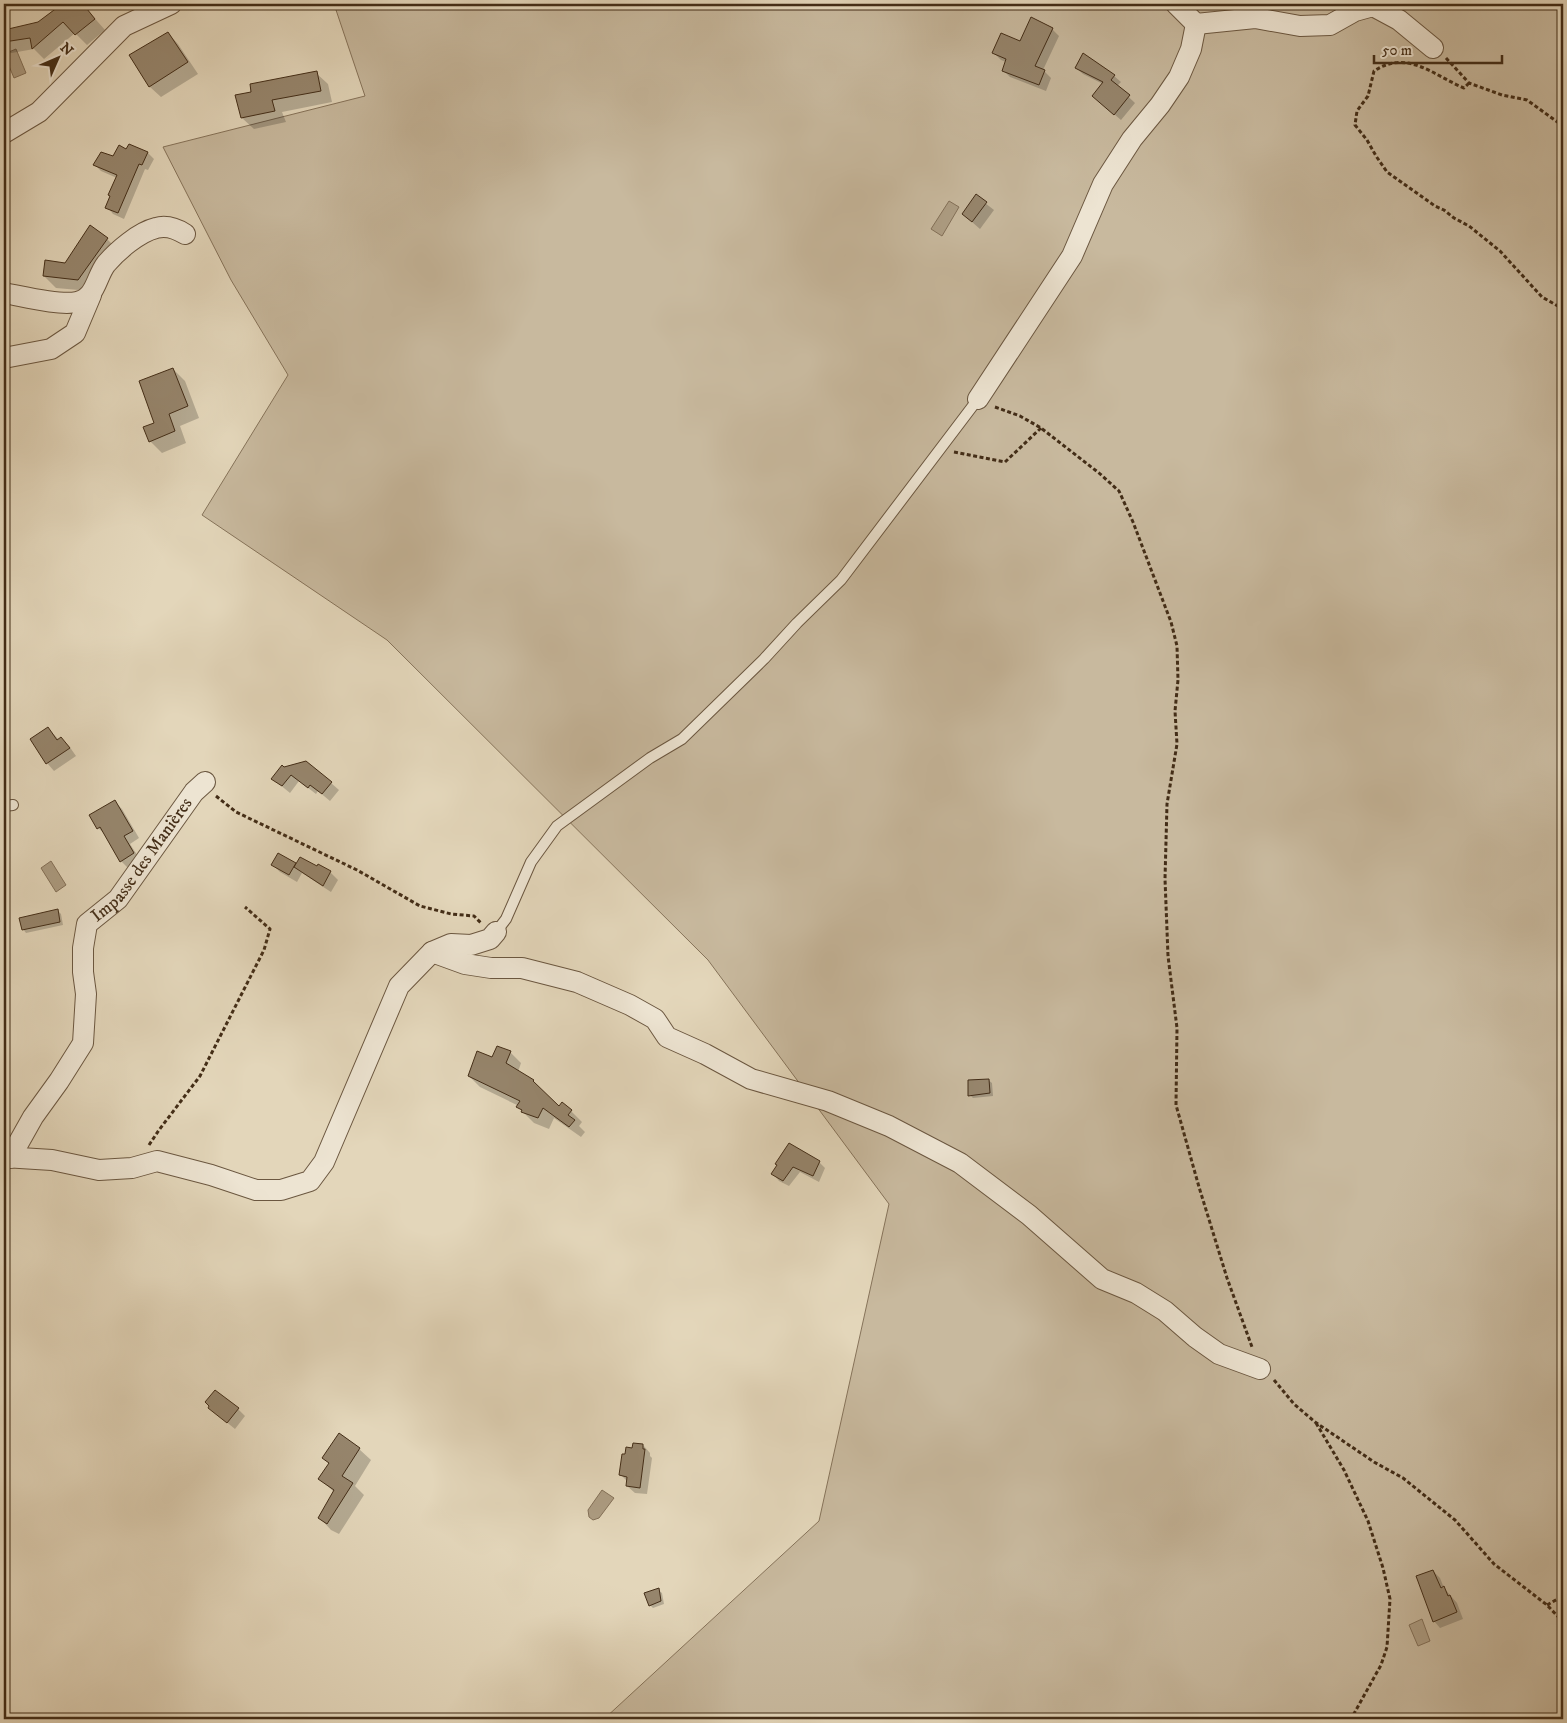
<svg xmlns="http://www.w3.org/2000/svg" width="1567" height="1723" viewBox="0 0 1567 1723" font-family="'IM FELL DW Pica',serif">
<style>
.green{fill:#c8b99e;stroke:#86735a}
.water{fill:#ad9d83;stroke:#837058}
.shadow{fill:#0003}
.building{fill:#96856c;stroke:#432d17}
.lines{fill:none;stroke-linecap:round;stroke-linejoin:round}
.service-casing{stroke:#6b5740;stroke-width:12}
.minor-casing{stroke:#6b5740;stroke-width:22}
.path{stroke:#432d17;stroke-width:3;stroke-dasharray:4 2.5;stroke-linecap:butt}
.service{stroke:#ede4d2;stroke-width:10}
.minor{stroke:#ede4d2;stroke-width:20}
.labels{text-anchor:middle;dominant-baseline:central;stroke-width:5;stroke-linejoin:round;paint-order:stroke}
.street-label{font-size:18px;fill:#432d17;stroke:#ede4d2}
</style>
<rect width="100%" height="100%" fill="#e3d6ba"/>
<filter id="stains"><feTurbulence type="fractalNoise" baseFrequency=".004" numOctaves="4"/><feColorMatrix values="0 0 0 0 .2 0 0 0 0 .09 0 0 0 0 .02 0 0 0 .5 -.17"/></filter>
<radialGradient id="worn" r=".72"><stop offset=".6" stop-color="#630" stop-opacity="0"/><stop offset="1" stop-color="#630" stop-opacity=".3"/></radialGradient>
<!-- green -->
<path class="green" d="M334,4H1563V1719H604L819,1521L889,1204L708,960L387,640L202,515L288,375L231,280L163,147L365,96Z"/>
<!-- water -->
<path class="water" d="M16,49L26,73L14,78L4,54Z
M949,201L959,207L942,236L931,229Z
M51,861L66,885L56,892L41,868Z
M602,1490L614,1498L599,1518L593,1520L589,1517L588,1510Z
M1422,1619L1430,1641L1418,1646L1409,1625Z"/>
<!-- shadow -->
<path class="shadow" d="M61,4H82L105,30L87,45L75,33L44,59L34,49L6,54L4,52V32L38,23Z
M1052,29L1059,36L1043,70L1051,78L1046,91L1010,77L1003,70L1006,62L1001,60L994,53Z
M168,33L178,44L198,74L161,97L150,87L131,55Z
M1083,55L1114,76L1121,82L1117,86L1135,103L1121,120L1100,102L1103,84L1083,74L1076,68Z
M316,73L328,84L332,102L282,112L286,122L254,129L242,118L253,93Z
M129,145L148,153L154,159L148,170L145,169L124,219L113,214L107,207L117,178L101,171L95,165L127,151Z
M976,196L994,210L980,229L963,214Z
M107,239L119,251L90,291L56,288L44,276Z
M173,369L185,381L199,418L180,426L186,443L162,453L150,441Z
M48,728L59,740L61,739L69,746L76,756L54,771L47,763Z
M282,767L331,783L339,790L330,801L318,791L316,794L299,781L290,793L273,779Z
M115,802L122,809L139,838L130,844L141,861L128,868L121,861L106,835L98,828Z
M295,864L330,872L338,880L331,892L302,873L297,882L280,872L273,865Z
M57,910L61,914L63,925L26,933L23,929Z
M510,1052L521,1063L518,1072L533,1081L559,1108L571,1111L582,1122L579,1126L585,1132L581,1137L554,1118L549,1129L534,1123L518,1107L519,1106L480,1087L469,1076L493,1058Z
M988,1080L992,1083L993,1096L973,1098L970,1095Z
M819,1162L825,1168L819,1182L800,1172L789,1186L779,1181L773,1174L778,1165Z
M209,1408L238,1409L245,1416L235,1429Z
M643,1445L650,1453V1456L652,1458L647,1494L635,1493L627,1486L628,1482L621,1475L627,1455L633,1449Z
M359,1449L371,1460L355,1486L364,1495L339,1534L331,1530L320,1518L334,1492L320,1479L329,1464L323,1457Z
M1433,1571L1440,1578L1444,1588L1457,1603L1463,1619L1440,1628L1434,1621Z
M658,1590L662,1593L664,1604L653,1608L650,1605Z"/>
<!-- building -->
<path class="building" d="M62,4H83L95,19L75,35L63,22L32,49L30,38L4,42V30L38,22Z
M1031,17L1053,28L1035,66L1045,70L1039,85L1002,71L1006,59L992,53L1001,33L1020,41Z
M168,32L188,62L149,87L129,55Z
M1083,53L1115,75L1111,80L1130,95L1114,115L1092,96L1103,82L1075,68Z
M317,71L321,91L272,100L275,111L241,118L235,95L251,92L250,84Z
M129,144L148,152L142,165L139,164L118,213L105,208L110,196L108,195L117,175L93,165L101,152L113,156L119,145L126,149Z
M976,194L987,202L972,222L962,214Z
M90,225L108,238L78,280L43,276L45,260L65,263Z
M173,368L188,406L169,414L175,431L149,442L143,427L154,423L139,381Z
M48,727L57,740L61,737L70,748L46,764L30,739Z
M306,761L332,782L322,794L310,785L308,788L291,775L282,786L271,779L282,765L284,767Z
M115,800L133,831L124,836L134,853L120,862L100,827L97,829L89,815Z
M278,853L296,863L289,875L271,865Z
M300,857L317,866L318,864L331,871L323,886L294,867Z
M58,909L60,922L22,930L19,918Z
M497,1046L511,1051L506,1063L534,1080L533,1081L559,1106L562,1102L572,1110L568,1115L575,1120L569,1127L543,1108L538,1118L521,1112L522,1110L516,1107L520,1101L468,1076L477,1051L492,1057Z
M989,1079L990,1093L968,1096V1080Z
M789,1143L820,1161L813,1176L793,1167L783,1181L771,1174L777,1165L775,1164Z
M215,1390L239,1408L227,1423L208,1408L209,1406L205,1402Z
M339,1433L360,1448L342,1476L353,1483L327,1524L318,1518L334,1490L318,1479L329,1463L322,1458Z
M633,1443L643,1444V1449H645L640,1488L626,1486L627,1477L619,1475L622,1454H625L626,1447L632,1448Z
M1433,1570L1441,1588L1444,1586L1448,1596L1450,1595L1457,1612L1433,1622L1416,1576Z
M659,1588L661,1601L649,1606L644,1593Z"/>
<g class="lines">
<!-- service casing -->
<g class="service-casing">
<path id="service" d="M4,806L13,805
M496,932L506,919L531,862L557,826L650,758L682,739L764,659L797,623L841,580L978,399"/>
</g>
<!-- minor casing -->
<g class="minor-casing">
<g id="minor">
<path d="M1176,4L1196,24L1255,18L1300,26L1330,25L1355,11L1373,6L1399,20L1433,48"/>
<path d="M4,133L39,112L124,26L171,4"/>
<path d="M4,293C22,296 59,306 77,302C96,298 96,277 106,264C117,251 139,232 156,228C166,225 177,229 185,234"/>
<path d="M4,358L51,349L75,333L91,295"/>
<path d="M978,399L1072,256L1103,184L1132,139L1160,105L1179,77L1191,49L1196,24"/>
<path d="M432,952L465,964L491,968H522L577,982L630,1005L655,1019L667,1037L705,1054L751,1079L828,1101L889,1126L960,1163L1029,1215L1102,1279L1136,1293L1165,1311L1195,1337L1219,1354L1260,1369"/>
<path d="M4,1157L52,1160L99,1170L132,1168L157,1161L211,1175L256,1190H281L310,1181L324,1162L399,986L432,952L451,944L471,945L490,939L496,932"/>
<path id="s1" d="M10,1158L33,1117L59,1081L83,1043L86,994L83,972V948L87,924L118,899L194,792L205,782"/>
</g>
</g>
<!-- path -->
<path class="path" d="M1446,58L1469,83L1502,95L1527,100L1563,126
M1469,83L1464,88C1433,75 1407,49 1374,71L1368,96L1357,111L1355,125L1367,140L1376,156L1387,172L1435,206L1444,210L1454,218L1469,226L1500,251L1542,297L1563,309
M995,407L1020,416L1041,428L1099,473L1119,491L1133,522L1171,622L1177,646L1178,680L1175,711L1177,744L1167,804L1165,879L1168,956L1177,1028L1176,1105L1199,1187L1227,1278L1252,1347
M954,452L1005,462L1041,428
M216,796L236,812L357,870L420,906L451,914L474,916L481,923
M149,1145L159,1130L200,1076L264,950L270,929L245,907
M1274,1380L1294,1404L1315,1422L1374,1462L1403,1478L1455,1520L1494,1564L1547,1605L1563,1622
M1316,1423L1344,1470L1368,1521L1383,1568L1390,1599L1387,1647L1381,1665L1351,1719
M1547,1605L1563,1596"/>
<!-- service -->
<use href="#service" class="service"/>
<!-- minor -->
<use href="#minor" class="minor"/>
</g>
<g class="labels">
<!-- street labels -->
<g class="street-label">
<text stroke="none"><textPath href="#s1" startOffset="341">Impasse des Manières</textPath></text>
</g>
</g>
<!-- margin -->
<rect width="1567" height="1723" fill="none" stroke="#e3d6ba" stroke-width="20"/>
<rect x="5" y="5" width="1557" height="1713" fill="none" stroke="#432d17" stroke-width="2.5"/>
<rect x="10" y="10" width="1547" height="1703" fill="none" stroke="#432d17"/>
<!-- north arrow -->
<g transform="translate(58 58) rotate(45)" stroke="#ede4d2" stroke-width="4" paint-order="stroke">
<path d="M0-4L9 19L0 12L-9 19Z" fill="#432d17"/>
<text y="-8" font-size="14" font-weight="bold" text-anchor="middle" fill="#432d17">N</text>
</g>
<!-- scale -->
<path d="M1374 55v8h128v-8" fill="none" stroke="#432d17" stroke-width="2.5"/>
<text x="1382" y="55" font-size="15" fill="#432d17" stroke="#ede4d2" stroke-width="4" paint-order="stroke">50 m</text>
<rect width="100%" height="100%" filter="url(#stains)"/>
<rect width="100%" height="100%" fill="url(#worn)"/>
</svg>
